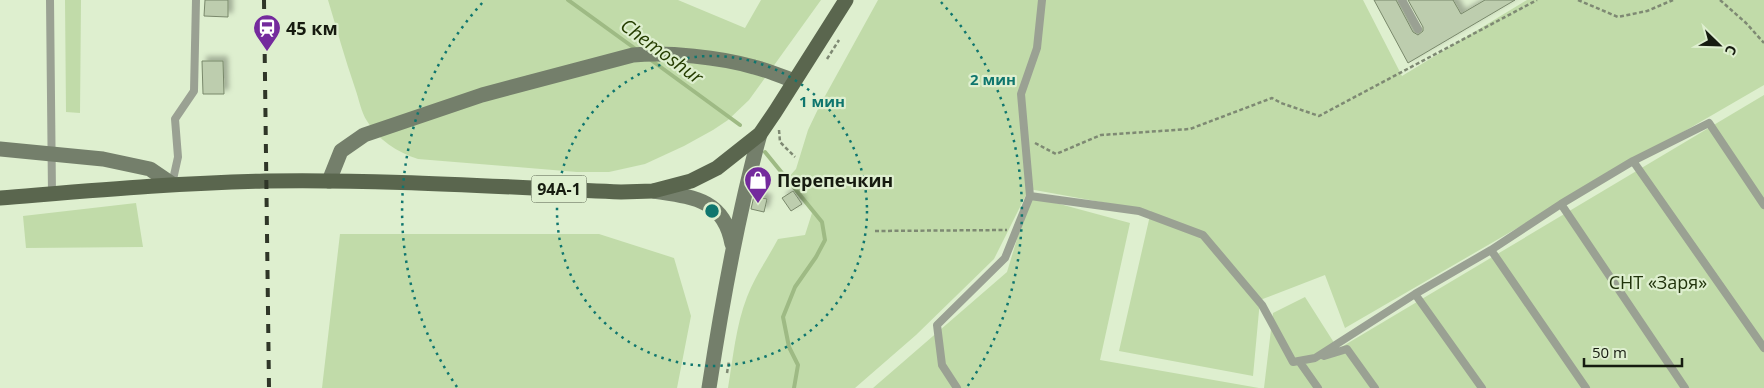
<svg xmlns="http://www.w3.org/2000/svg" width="1764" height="388" viewBox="0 0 1764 388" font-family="'Open Sans',sans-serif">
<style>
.green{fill:#c1dba9}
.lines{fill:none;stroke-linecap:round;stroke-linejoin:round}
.stream{stroke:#9eba84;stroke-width:4}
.building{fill:#bdcdae;stroke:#79886b;filter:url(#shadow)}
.path{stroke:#7e8973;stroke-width:2.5;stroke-dasharray:4 2.5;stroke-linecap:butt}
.lane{stroke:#9aa193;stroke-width:8}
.secondary{stroke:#747f6b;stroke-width:15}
.primary{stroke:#5a664e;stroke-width:15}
.rail{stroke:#2f3628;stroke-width:4;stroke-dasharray:9 9;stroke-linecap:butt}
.ring{fill:none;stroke:#0f766e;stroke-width:2.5;stroke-dasharray:2.5 5}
.labels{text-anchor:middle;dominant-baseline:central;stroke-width:4.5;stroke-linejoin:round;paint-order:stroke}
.shield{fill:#deefcf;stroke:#525b49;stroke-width:1}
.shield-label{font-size:16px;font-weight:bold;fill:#161b10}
.poi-label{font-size:18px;font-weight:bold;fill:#161b10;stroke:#deefcf;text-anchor:start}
.park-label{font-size:18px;fill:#21330c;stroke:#deefcf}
.water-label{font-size:19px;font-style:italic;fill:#253d01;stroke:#deefcf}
.centre{fill:#0f766e;stroke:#deefcf;stroke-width:2.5}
.ring-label{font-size:15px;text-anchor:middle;font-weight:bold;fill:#0f766e;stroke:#deefcf;stroke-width:4.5;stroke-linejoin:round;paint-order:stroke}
</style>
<defs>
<filter id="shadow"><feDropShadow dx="4.5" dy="-4.5" stdDeviation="2.5" flood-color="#0004"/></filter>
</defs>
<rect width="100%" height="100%" fill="#deefcf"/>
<!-- green -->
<path class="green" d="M65,0H81L80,113L66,112Z
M328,0H678L745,28L761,0H821L749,100L728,120L713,130L684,146L645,164L609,172H577L418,159C397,152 378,140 367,121C361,112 359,99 355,88C345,59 337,30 328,0Z
M878,0H1363L1402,76L1527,0H1764V85L1345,328L1325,275L1260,300L1253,376L1119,351L1151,211L1029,189L994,259L916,335L855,388H728C733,358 736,325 747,297C755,276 768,258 778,239L805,235L812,213L786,180L796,169L808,130L819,107Z
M1764,95V388H1264L1273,313L1305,297L1338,349Z
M1030,196L1130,223L1100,360L1259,388H873L1007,272Z
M136,203L143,247L26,248L23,216Z
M340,234H599L674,258L691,316L677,388H322Z"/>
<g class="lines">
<!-- stream -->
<path class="stream" d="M568,0L637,50
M651,60L740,125
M765,152L822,222L825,240L816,257L795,287L783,317L789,347L798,365L794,388"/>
</g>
<!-- building -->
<path class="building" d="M205,0H228V17L204,16Z
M1374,0H1396L1413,32L1418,35L1423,31V27L1408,0H1453L1461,14L1485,0H1515L1408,63Z
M202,61H223L224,94H203Z
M793,191L802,204L791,211L782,198Z
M754,196L767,199L764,212L751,209Z"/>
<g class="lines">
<!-- path -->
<path class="path" d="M1578,0L1618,17L1647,11L1673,0
M1720,0L1746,23L1764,43
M827,59L839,40
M779,130L780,142L795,157
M1035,143L1056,154L1101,135L1190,129L1272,98L1281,103L1319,116L1537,0
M875,231L1007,230
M727,373L729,361"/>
<!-- lane -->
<path class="lane" d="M50,0L52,194
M1402,0L1418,29
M1633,161L1764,348
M172,184L178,157L175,119L194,91L196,0
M1030,196L1139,211L1203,235L1262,305L1293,362L1315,358L1415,294L1491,250L1561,204L1633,161L1709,123L1764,205
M1561,204L1685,388
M1491,250L1586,388
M1415,294L1482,388
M1324,356L1347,349L1375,388
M1299,361L1318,388
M957,388L942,365L937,325L1005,258L1030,196L1021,94L1037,48L1042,0"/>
<!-- secondary -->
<path class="secondary" d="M0,149L103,159L150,169L172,184
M329,181L341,151L364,135L482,95L633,55C669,52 719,57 754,67C767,70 781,76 794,81
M654,191C693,197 724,199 732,244
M709,388C722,303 737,217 760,134"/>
<!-- primary -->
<path class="primary" d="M0,198C88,191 176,183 265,181C383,179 502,187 621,192L653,191L691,181L717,168L760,134L775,112L846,0"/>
<!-- rail -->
<path class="rail" d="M264,0L269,388"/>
</g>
<!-- distance rings -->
<g class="ring">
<circle cx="712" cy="211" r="155"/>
<path d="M457 387A310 310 0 0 1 483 2M941 2A310 310 0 0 1 967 387"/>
</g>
<!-- icons -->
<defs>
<g id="station-pin" transform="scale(1.4375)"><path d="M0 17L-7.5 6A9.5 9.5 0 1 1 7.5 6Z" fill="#742a9d" stroke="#deefcf"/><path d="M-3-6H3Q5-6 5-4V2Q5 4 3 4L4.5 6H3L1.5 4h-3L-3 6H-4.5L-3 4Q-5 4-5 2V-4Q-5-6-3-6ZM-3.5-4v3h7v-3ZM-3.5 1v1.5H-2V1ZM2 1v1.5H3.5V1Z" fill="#fff"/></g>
<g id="shop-pin" transform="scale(1.4375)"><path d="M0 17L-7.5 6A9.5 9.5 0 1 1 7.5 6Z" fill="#742a9d" stroke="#deefcf"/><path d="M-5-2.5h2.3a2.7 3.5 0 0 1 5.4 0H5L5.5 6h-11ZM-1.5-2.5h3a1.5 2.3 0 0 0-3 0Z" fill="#fff"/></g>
</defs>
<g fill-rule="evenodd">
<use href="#station-pin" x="267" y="28"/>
<use href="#shop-pin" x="758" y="180"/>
</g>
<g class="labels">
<!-- shield labels -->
<rect class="shield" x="531.5" y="175.5" width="55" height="27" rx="4"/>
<g class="shield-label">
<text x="559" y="189">94А-1</text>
</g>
<!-- poi labels -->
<g class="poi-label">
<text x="286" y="28">45 км</text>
<text x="777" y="180">Перепечкин</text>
</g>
<!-- park labels -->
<g class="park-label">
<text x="1658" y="282">СНТ «Заря»</text>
</g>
<!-- water labels -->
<g class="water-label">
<text transform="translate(662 51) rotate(36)">Chemoshur</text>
</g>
</g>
<circle cx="712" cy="211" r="8" class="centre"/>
<g class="ring-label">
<text x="993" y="85">2 мин</text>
<text x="822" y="107">1 мин</text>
</g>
<!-- north arrow -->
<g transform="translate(1719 45) rotate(113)" stroke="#deefcf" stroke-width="4" paint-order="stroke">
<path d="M0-4L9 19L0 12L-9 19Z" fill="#161b10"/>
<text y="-8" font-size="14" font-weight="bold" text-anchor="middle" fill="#161b10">С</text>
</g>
<!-- scale -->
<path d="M1584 358v8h98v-8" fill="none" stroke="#161b10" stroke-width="2.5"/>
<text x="1592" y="358" font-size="15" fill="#161b10" stroke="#deefcf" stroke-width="4" paint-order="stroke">50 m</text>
</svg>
